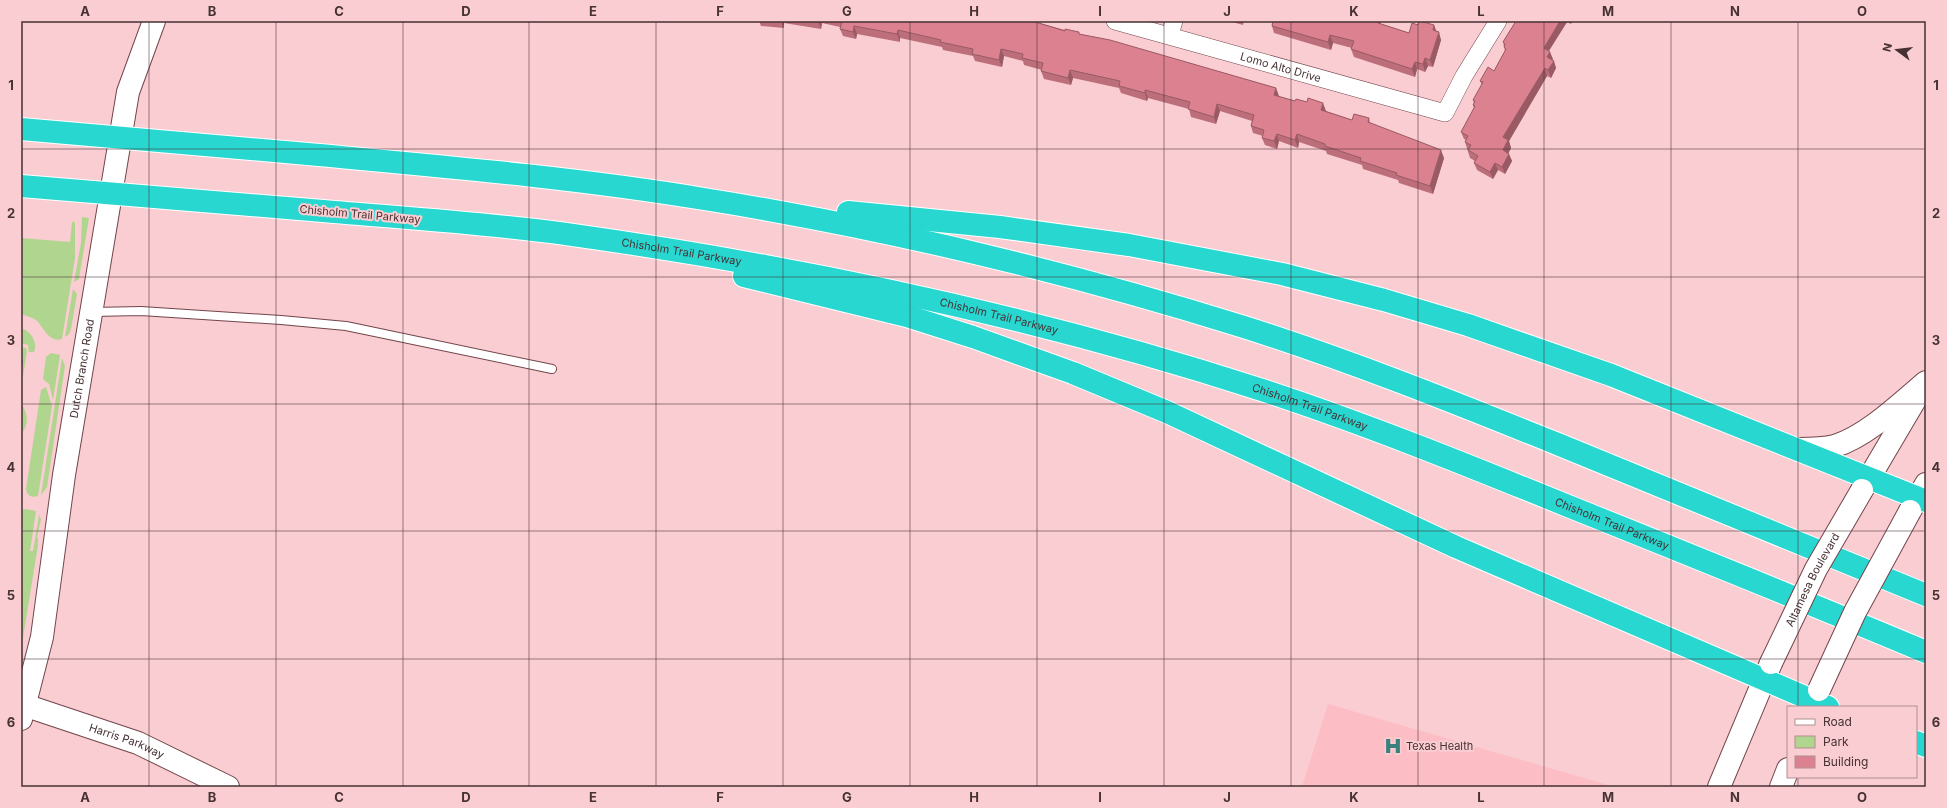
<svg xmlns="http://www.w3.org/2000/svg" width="1947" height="808" viewBox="0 0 1947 808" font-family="Inter,sans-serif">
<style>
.built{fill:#fcbdc5}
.green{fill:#b0d58e}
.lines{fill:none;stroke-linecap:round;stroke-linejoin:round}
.lane-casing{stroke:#72454b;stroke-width:10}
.street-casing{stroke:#72454b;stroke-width:18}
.secondary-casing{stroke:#72454b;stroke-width:24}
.highway-casing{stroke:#fff;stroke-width:24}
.lane{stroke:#fff;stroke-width:8}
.street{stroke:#fff;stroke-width:17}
.secondary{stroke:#fff;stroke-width:22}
.highway{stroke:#28d7d0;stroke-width:22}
.secondary-bridge-casing{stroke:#72454b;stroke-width:24;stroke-linecap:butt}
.highway-bridge-casing{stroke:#fff;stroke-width:24;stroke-linecap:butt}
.secondary-bridge{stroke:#fff;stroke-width:22}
.highway-bridge{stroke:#28d7d0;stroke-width:22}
.wall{fill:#bc6f7b}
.shaded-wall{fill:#995a64}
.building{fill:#db818f;stroke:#995a64}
.grid{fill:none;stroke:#463133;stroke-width:1;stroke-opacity:0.55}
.labels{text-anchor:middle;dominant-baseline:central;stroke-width:4;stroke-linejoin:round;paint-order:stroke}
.street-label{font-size:11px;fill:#463133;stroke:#f9cdd2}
.poi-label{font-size:11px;fill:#463133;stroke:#f9cdd2;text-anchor:start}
.neatline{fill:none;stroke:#463133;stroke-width:1.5}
.grid-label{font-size:13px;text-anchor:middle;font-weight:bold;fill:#463133}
</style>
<rect width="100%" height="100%" fill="#f9cdd2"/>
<!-- built -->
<path class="built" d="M1328,704L1615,787H1302Z"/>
<!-- green -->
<path class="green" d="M82,217L89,218L79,279L74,282L81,243Z
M72,222H75V258L62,339C48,343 44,327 36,320C31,317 26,316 21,314V238L70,242Z
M73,289L77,294L71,329L69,334L65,337Z
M21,328C31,331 38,342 34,352H29L28,345L21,343Z
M21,347L26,348L27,351L21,389L23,361L21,358Z
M51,353L60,355L53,400L49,384L43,379L46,357Z
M62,358L65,366L47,487L41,495Z
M46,387L52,406L38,496C32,498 27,496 26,489L41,390Z
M23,406C28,416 29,425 21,434V407Z
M26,509L36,511L30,551H33L39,515L41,519L37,537L38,538V545L21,650V510Z"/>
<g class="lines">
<!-- lane casing -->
<g class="lane-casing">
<path id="lane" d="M92,312L141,311L281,320L346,326L552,369"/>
</g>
<!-- street casing -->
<g class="street-casing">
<g id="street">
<path id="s1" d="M1115,21L1445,113L1464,76L1498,21"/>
<path d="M1170,35L1174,21"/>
</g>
</g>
<!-- secondary casing -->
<g class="secondary-casing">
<g id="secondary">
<path d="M1798,449C1810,449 1823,449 1835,446C1867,436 1900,404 1926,382"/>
<path d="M1862,490L1918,395"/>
<path d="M1910,511L1926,484"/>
<path id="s2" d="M21,704L138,743L228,787"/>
<path id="s3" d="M21,719L42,637L64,475L128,92L154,21"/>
<path d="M1719,787L1771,663"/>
<path d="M1781,787L1788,769"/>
</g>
</g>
<!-- highway casing -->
<g class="highway-casing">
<g id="highway">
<path d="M319,155C448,167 577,178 704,199C887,228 1067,272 1244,327C1351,361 1456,403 1560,445C1682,494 1804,544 1926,595"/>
<path id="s4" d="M323,211C404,218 486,223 566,234C802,267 1035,316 1262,390C1366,424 1467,465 1568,506C1688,554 1807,602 1926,652"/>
<path d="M848,212L1000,227L1129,245L1282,274L1384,300L1468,325L1611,375L1926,501"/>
<path d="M744,276L907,316L973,337L1073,373L1167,412L1456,547L1828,707"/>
<path d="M1916,742L1926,746"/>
</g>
</g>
<!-- lane -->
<use href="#lane" class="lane"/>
<!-- street -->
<use href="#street" class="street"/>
<!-- secondary -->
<use href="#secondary" class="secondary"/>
<!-- highway -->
<use href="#highway" class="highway"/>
<!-- secondary-bridge casing -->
<g class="secondary-bridge-casing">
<g id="secondary-bridge">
<path id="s5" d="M1771,663L1816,569L1862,490"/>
<path d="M1819,690L1855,612L1910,511"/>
</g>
</g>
<!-- highway-bridge casing -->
<g class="highway-bridge-casing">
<path id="highway-bridge" d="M21,129L319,155
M21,186L323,211"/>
</g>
<!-- secondary-bridge -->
<use href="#secondary-bridge" class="secondary-bridge"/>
<!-- highway-bridge -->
<use href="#highway-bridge" class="highway-bridge"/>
</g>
<!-- wall -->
<path class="wall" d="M759,21H1032L1276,88L1278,96L1326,111L1352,120L1369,118L1370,123L1444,158L1433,194L1399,183L1398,180L1363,169L1362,165L1327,154L1326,151L1299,142L1298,148L1279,141L1277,149L1265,145L1262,138L1263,136L1253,133L1251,126L1252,121L1220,111L1216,124L1191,117L1189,109L1148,98L1147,101L1121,93L1119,88L1073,78L1071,85L1044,79L1041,71L1042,70L1024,65L1023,61L1004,56L1002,67L975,61L973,56L943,50L942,47L900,38V42L857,34L856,39L843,36L840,29V27L822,23L821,29L784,23V28L761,26Z
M1229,21H1244L1243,25Z
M1273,21H1380L1381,24L1409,33L1418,25H1434L1436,31L1441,40L1433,67L1428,66L1425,72L1417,69L1415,77L1354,57L1351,49L1352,48L1333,43L1331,50L1274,33L1272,26Z
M1516,21H1573L1571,24L1567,22L1549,51L1556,68L1551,78L1547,76L1509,141L1511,148L1508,153L1512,161L1505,174L1498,170L1493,179L1477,170L1474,163L1475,161L1470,158L1465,142L1466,140L1464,139L1461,132L1474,108L1473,105L1474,103L1473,100L1482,85L1480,81L1494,71L1505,51L1503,42Z"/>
<!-- shaded-wall -->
<path class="shaded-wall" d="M781,21H784V28Z
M818,21H821L822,23L821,29Z
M1560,21H1567V22L1546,55L1544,48Z
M1434,25L1437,33L1433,30Z
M854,26L857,34L856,39L853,32Z
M898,30L900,38V42L897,34Z
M1439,32L1441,40L1433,67L1430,60Z
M1330,35L1333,43L1331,50L1328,42Z
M1001,49L1004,56L1002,67L999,60Z
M1550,52L1553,59L1550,64L1547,57Z
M1425,58L1428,66L1425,72L1423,64Z
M1554,61L1556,68L1551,78L1548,70Z
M1415,62L1417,69L1415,77L1412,69Z
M1545,68L1547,76L1509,141L1511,148L1506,158L1503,150V137Z
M1070,70L1073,78L1071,85L1068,78Z
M1276,88L1279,96L1277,102L1274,95Z
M1145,90L1148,98L1147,101L1145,93Z
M1323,103L1326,111L1324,117L1321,110Z
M1217,104L1220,111L1216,124L1214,117Z
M1277,134L1279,141L1277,149L1274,141Z
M1297,134L1299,142L1298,148L1295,140Z
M1441,150L1444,158L1433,194L1430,186Z
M1509,154L1512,161L1505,174L1502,167Z
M1495,163L1498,170L1493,179L1490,172Z
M21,356L23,361L21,376Z"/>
<!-- building -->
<path class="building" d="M842,21H1032L1065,31V29L1079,32V34L1110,40L1276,88L1274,95L1295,101L1296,99L1307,102L1308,98L1323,103L1321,110L1352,120L1354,114L1369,118L1368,122L1441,150L1430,186L1396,175L1397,173L1360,161L1361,158L1325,146V144L1297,134L1295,140L1277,134L1274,141L1262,138L1264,130L1251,126L1254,115L1217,104L1214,117L1188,109L1190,102L1145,90V93L1119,86L1120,81L1070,70L1068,78L1041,71L1043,63L1022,58L1023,54L1001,49L999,60L972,54L973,49L940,42L941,40L898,30L897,34L854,26L853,32L840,29Z
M1273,21H1379L1378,23L1409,33L1412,23L1418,25L1419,21H1420L1434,25L1433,30L1439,32L1430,60L1425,58L1423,64L1415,62L1412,69L1351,49L1354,41L1330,35L1328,42L1272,26Z
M1516,21H1560L1544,48L1550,52L1547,57L1554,61L1548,70L1545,68L1503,137L1508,140L1503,150L1509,154L1502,167L1495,163L1490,172L1474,163L1478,156L1468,150L1471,145L1465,142L1468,136L1461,132L1475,106L1473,105L1475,101L1473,100L1483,82L1480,81L1488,67L1494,71L1506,49L1504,47L1505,44L1503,42Z"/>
<!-- grid -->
<path class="grid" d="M149,21V787M276,21V787M403,21V787M529,21V787M656,21V787M783,21V787M910,21V787M1037,21V787M1164,21V787M1291,21V787M1418,21V787M1544,21V787M1671,21V787M1798,21V707M21,149H1926M21,277H1926M21,404H1926M21,531H1926M21,659H1926M1798,777V787"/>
<!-- icons -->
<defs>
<g id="hospital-bare" transform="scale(1.38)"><path d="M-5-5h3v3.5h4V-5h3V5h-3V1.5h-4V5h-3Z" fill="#39817d" stroke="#f9cdd2" stroke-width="2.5" paint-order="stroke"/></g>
</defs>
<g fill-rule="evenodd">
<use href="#hospital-bare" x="1393" y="746"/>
</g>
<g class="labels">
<!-- street labels -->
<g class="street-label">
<text stroke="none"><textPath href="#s1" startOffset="172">Lomo Alto Drive</textPath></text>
<text transform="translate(360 214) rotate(5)">Chisholm Trail Parkway</text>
<text stroke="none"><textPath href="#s4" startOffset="361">Chisholm Trail Parkway</textPath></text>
<text stroke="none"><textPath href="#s4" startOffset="685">Chisholm Trail Parkway</textPath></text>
<text stroke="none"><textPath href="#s3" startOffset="356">Dutch Branch Road</textPath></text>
<text stroke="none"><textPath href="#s4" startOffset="1009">Chisholm Trail Parkway</textPath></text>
<text stroke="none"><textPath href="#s4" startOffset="1333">Chisholm Trail Parkway</textPath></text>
<text stroke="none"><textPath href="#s5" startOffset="93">Altamesa Boulevard</textPath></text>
<text stroke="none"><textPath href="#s2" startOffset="112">Harris Parkway</textPath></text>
</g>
<!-- poi labels -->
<g class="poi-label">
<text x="1406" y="746">Texas Health</text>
</g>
</g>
<!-- border -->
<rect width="1947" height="808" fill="none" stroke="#f9cdd2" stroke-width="44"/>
<!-- legend -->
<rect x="1787" y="706" width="130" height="72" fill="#f9cdd2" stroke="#b18f92"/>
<rect x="1795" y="719" width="20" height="6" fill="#ffffff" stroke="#b18f92"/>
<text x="1823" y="726" font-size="12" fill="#463133">Road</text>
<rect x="1795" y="736" width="20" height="12" fill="#b0d58e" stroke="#b18f92"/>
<text x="1823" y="746" font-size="12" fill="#463133">Park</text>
<rect x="1795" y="756" width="20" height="12" fill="#db818f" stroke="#b18f92"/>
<text x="1823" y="766" font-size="12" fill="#463133">Building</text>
<!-- north arrow -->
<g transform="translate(1897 50) rotate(285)" stroke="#f9cdd2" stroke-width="3" paint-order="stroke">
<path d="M0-3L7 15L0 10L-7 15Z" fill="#463133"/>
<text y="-6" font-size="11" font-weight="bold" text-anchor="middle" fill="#463133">N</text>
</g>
<rect x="22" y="22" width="1903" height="764" class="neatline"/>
<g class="grid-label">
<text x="85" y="16">A</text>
<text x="212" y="16">B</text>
<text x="339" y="16">C</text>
<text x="466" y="16">D</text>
<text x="593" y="16">E</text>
<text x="720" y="16">F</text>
<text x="847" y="16">G</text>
<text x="974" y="16">H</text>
<text x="1100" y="16">I</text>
<text x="1227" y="16">J</text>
<text x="1354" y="16">K</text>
<text x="1481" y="16">L</text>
<text x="1608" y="16">M</text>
<text x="1735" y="16">N</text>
<text x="1862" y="16">O</text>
<text x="11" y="90">1</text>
<text x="1936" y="90">1</text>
<text x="11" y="218">2</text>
<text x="1936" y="218">2</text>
<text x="11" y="345">3</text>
<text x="1936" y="345">3</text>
<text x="11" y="472">4</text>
<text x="1936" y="472">4</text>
<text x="11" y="600">5</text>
<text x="1936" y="600">5</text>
<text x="11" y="727">6</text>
<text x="1936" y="727">6</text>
<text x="85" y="802">A</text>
<text x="212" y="802">B</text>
<text x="339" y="802">C</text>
<text x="466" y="802">D</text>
<text x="593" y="802">E</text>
<text x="720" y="802">F</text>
<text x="847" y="802">G</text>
<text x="974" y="802">H</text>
<text x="1100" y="802">I</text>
<text x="1227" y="802">J</text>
<text x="1354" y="802">K</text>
<text x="1481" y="802">L</text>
<text x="1608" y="802">M</text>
<text x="1735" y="802">N</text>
<text x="1862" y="802">O</text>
</g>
</svg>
